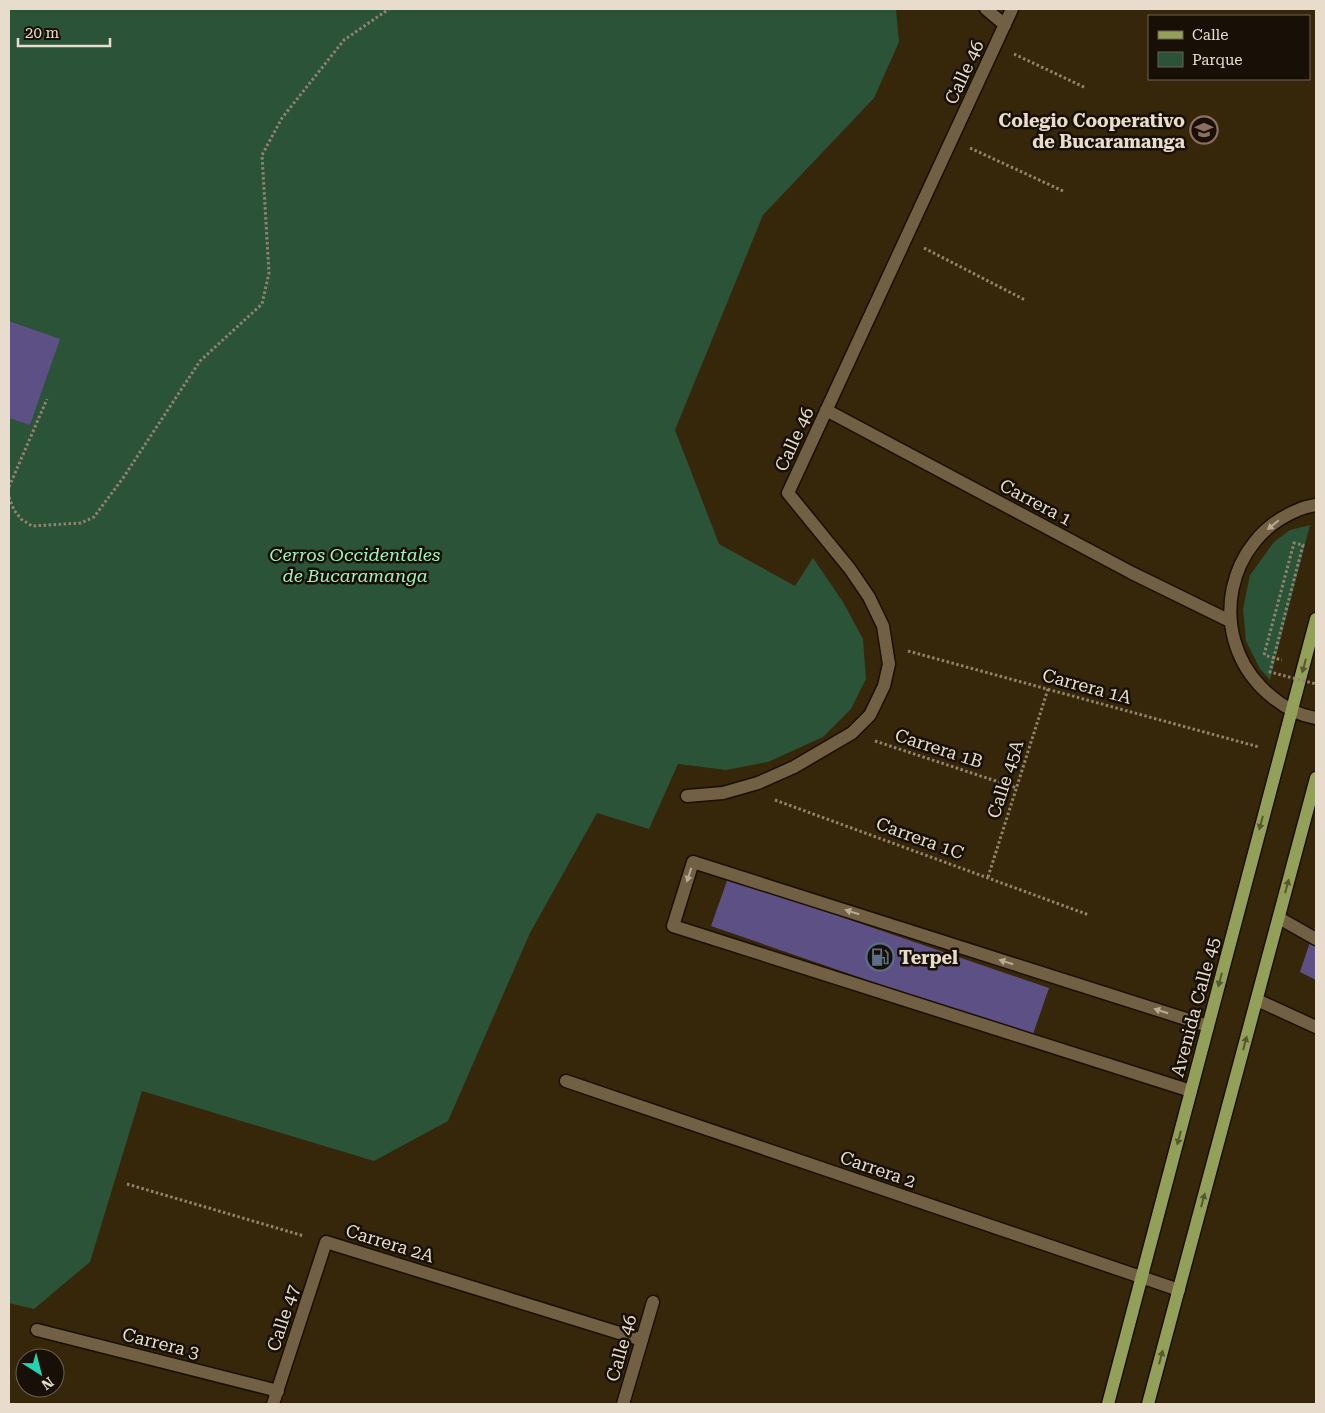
<svg xmlns="http://www.w3.org/2000/svg" width="1325" height="1413" viewBox="0 0 1325 1413" font-family="'Roboto Serif',serif">
<style>
.green{fill:#2b5338}
.building{fill:#5d5084}
.lines{fill:none;stroke-linecap:round;stroke-linejoin:round}
.lane-casing{stroke:#1b0f00;stroke-width:15}
.street-casing{stroke:#1b0f00;stroke-width:15}
.primary-casing{stroke:#1b0f00;stroke-width:15}
.path{stroke:#91836d;stroke-width:3;stroke-dasharray:2.5 2.5;stroke-linecap:butt}
.lane{stroke:#726044;stroke-width:12}
.street{stroke:#726044;stroke-width:12}
.primary{stroke:#93a059;stroke-width:12}
.path-bridge{stroke:#91836d;stroke-width:3;stroke-dasharray:2.5 2.5;stroke-linecap:butt}
.oneway{fill:#b9ab96}
.oneway2{fill:#565830}
.labels{text-anchor:middle;dominant-baseline:central;stroke-width:5;stroke-linejoin:round;paint-order:stroke}
.street-label{font-size:18px;fill:#e8ddcd;stroke:#181006}
.poi-label{font-size:18px;font-weight:bold;fill:#e8ddcd;stroke:#181006;text-anchor:end}
.park-label{font-size:18px;font-style:italic;fill:#9ff3b8;stroke:#181006}
</style>
<rect width="100%" height="100%" fill="#36260a"/>
<!-- green -->
<path class="green" d="M9,9H896L899,42L874,98L763,215L675,430L719,544L795,586L813,558L843,602L863,639L866,679L851,709L823,737L768,762L726,770L678,764L649,829L597,813L530,933L448,1121L374,1161L142,1091L90,1262L34,1309L9,1303Z
M1310,525L1270,680L1260,669L1246,641L1243,609L1250,575L1274,542L1290,530Z"/>
<!-- building -->
<path class="building" d="M9,321L60,339L30,425L9,418Z
M728,878L1049,988L1032,1037L711,926Z
M1316,924V980L1300,972Z"/>
<g class="lines">
<!-- lane casing -->
<g class="lane-casing">
<path id="lane" d="M1279,918L1316,939
M1257,1000L1316,1027
M1191,1091L673,926L693,862L1208,1026
M37,1330L278,1391"/>
</g>
<!-- street casing -->
<g class="street-casing">
<path id="street" d="M986,9L1005,25
M826,410L1132,573L1230,621
M1316,505C1310,506 1304,507 1298,510C1226,539 1208,632 1261,687C1276,702 1295,715 1316,718
M687,796L723,793L758,783L794,767L852,733L870,715L884,686L889,664L883,626L869,597L850,569L788,493L1012,9
M566,1081L1179,1290
M273,1404L326,1242L642,1340
M623,1404L653,1302"/>
</g>
<!-- primary casing -->
<g class="primary-casing">
<path id="primary" d="M1108,1404L1316,619
M1148,1404L1316,778"/>
</g>
<!-- path -->
<path class="path" d="M1014,54L1086,88
M970,148L1063,191
M924,248L1025,300
M9,487L47,399
M9,497L14,510L21,519L32,526L81,523L94,517L123,478L200,361L262,304L269,273L262,155L282,118L344,40L389,9
M908,651L1259,747
M1267,656L1282,660
M875,741L1017,788
M775,800L1089,915
M988,877L1048,689
M127,1184L304,1236"/>
<!-- lane -->
<use href="#lane" class="lane"/>
<!-- street -->
<use href="#street" class="street"/>
<!-- primary -->
<use href="#primary" class="primary"/>
<!-- path-bridge -->
<path class="path-bridge" d="M1264,655L1294,543L1303,545L1270,672L1316,684"/>
</g>
<!-- one-way arrows -->
<defs><path id="oneway-solid" d="M-6-.8H1V-3.2L6.5 0L1 3.2V.8H-6Z" transform="scale(1.25)"/></defs>
<g class="oneway">
<use href="#oneway-solid" transform="translate(1273 525) rotate(141)"/>
<use href="#oneway-solid" transform="translate(689 875) rotate(108)"/>
<use href="#oneway-solid" transform="translate(852 912) rotate(-162)"/>
<use href="#oneway-solid" transform="translate(1006 962) rotate(-162)"/>
<use href="#oneway-solid" transform="translate(1161 1011) rotate(-162)"/>
</g>
<g class="oneway2">
<use href="#oneway-solid" transform="translate(1304 666) rotate(105)"/>
<use href="#oneway-solid" transform="translate(1261 823) rotate(105)"/>
<use href="#oneway-solid" transform="translate(1287 886) rotate(-75)"/>
<use href="#oneway-solid" transform="translate(1220 980) rotate(105)"/>
<use href="#oneway-solid" transform="translate(1245 1043) rotate(-75)"/>
<use href="#oneway-solid" transform="translate(1179 1138) rotate(105)"/>
<use href="#oneway-solid" transform="translate(1203 1200) rotate(-75)"/>
<use href="#oneway-solid" transform="translate(1161 1357) rotate(-75)"/>
</g>
<!-- icons -->
<defs>
<g id="school-ring" transform="scale(1.4375)"><circle r="9.5" fill="#181006" stroke="#8d6e63" stroke-width="1.5"/><path d="M0-5L7-2L0 1L-7-2ZM-4 1L0 2.5L4 1V4Q0 6-4 4Z" fill="#8d6e63"/></g>
<g id="fuel-ring" transform="scale(1.4375)"><circle r="9.5" fill="#181006" stroke="#5c6f8a" stroke-width="1.5"/><path d="M-5.5-6h7V0h2V4h1.3V-2.5L3-4.5l.8-.8L6-3V5H2.5V1h-1V6h-7ZM-4.2-4.7v3.2H.2V-4.7Z" fill="#5c6f8a"/></g>
</defs>
<g fill-rule="evenodd">
<use href="#school-ring" x="1204" y="130"/>
<use href="#fuel-ring" x="880" y="957"/>
</g>
<g class="labels">
<!-- street labels -->
<g class="street-label">
<text transform="translate(964 72) rotate(-65)">Calle 46</text>
<text transform="translate(794 439) rotate(-65)">Calle 46</text>
<text transform="translate(1036 502) rotate(28)">Carrera 1</text>
<text transform="translate(1087 686) rotate(15)">Carrera 1A</text>
<text transform="translate(939 748) rotate(18)">Carrera 1B</text>
<text transform="translate(1005 779) rotate(-72)">Calle 45A</text>
<text transform="translate(920 838) rotate(20)">Carrera 1C</text>
<text transform="translate(1195 1007) rotate(-75)">Avenida Calle 45</text>
<text transform="translate(878 1169) rotate(19)">Carrera 2</text>
<text transform="translate(390 1243) rotate(17)">Carrera 2A</text>
<text transform="translate(283 1318) rotate(-72)">Calle 47</text>
<text transform="translate(161 1343) rotate(14)">Carrera 3</text>
<text transform="translate(621 1348) rotate(-74)">Calle 46</text>
</g>
<!-- poi labels -->
<g class="poi-label">
<text x="1185" y="120">Colegio Cooperativo<tspan x="1185" dy="21">de Bucaramanga</tspan></text>
<text x="899" y="957" text-anchor="start">Terpel</text>
</g>
<!-- park labels -->
<g class="park-label">
<text x="355" y="554">Cerros Occidentales<tspan x="355" dy="21">de Bucaramanga</tspan></text>
</g>
</g>
<!-- border -->
<rect width="1325" height="1413" fill="none" stroke="#e8ddcd" stroke-width="20"/>
<!-- legend -->
<rect x="1148" y="15" width="162" height="65" fill="#181006" stroke="#6b6256"/>
<rect x="1158" y="31" width="25" height="8" fill="#93a059" stroke="#6b6256"/>
<text x="1192" y="40" font-size="15" fill="#e8ddcd">Calle</text>
<rect x="1158" y="52" width="25" height="15" fill="#2b5338" stroke="#6b6256"/>
<text x="1192" y="65" font-size="15" fill="#e8ddcd">Parque</text>
<!-- north arrow -->
<g transform="translate(40 1373) rotate(144)"><circle r="24" fill="#181006" stroke="#6b6256"/>
<path d="M0-4L9 19L0 12L-9 19Z" fill="#23d5af"/>
<text y="-8" font-size="14" font-weight="bold" text-anchor="middle" fill="#e8ddcd">N</text>
</g>
<!-- scale -->
<path d="M18 38v8h92v-8" fill="none" stroke="#e8ddcd" stroke-width="2.5"/>
<text x="25" y="38" font-size="15" fill="#e8ddcd" stroke="#181006" stroke-width="4" paint-order="stroke">20 m</text>
</svg>
